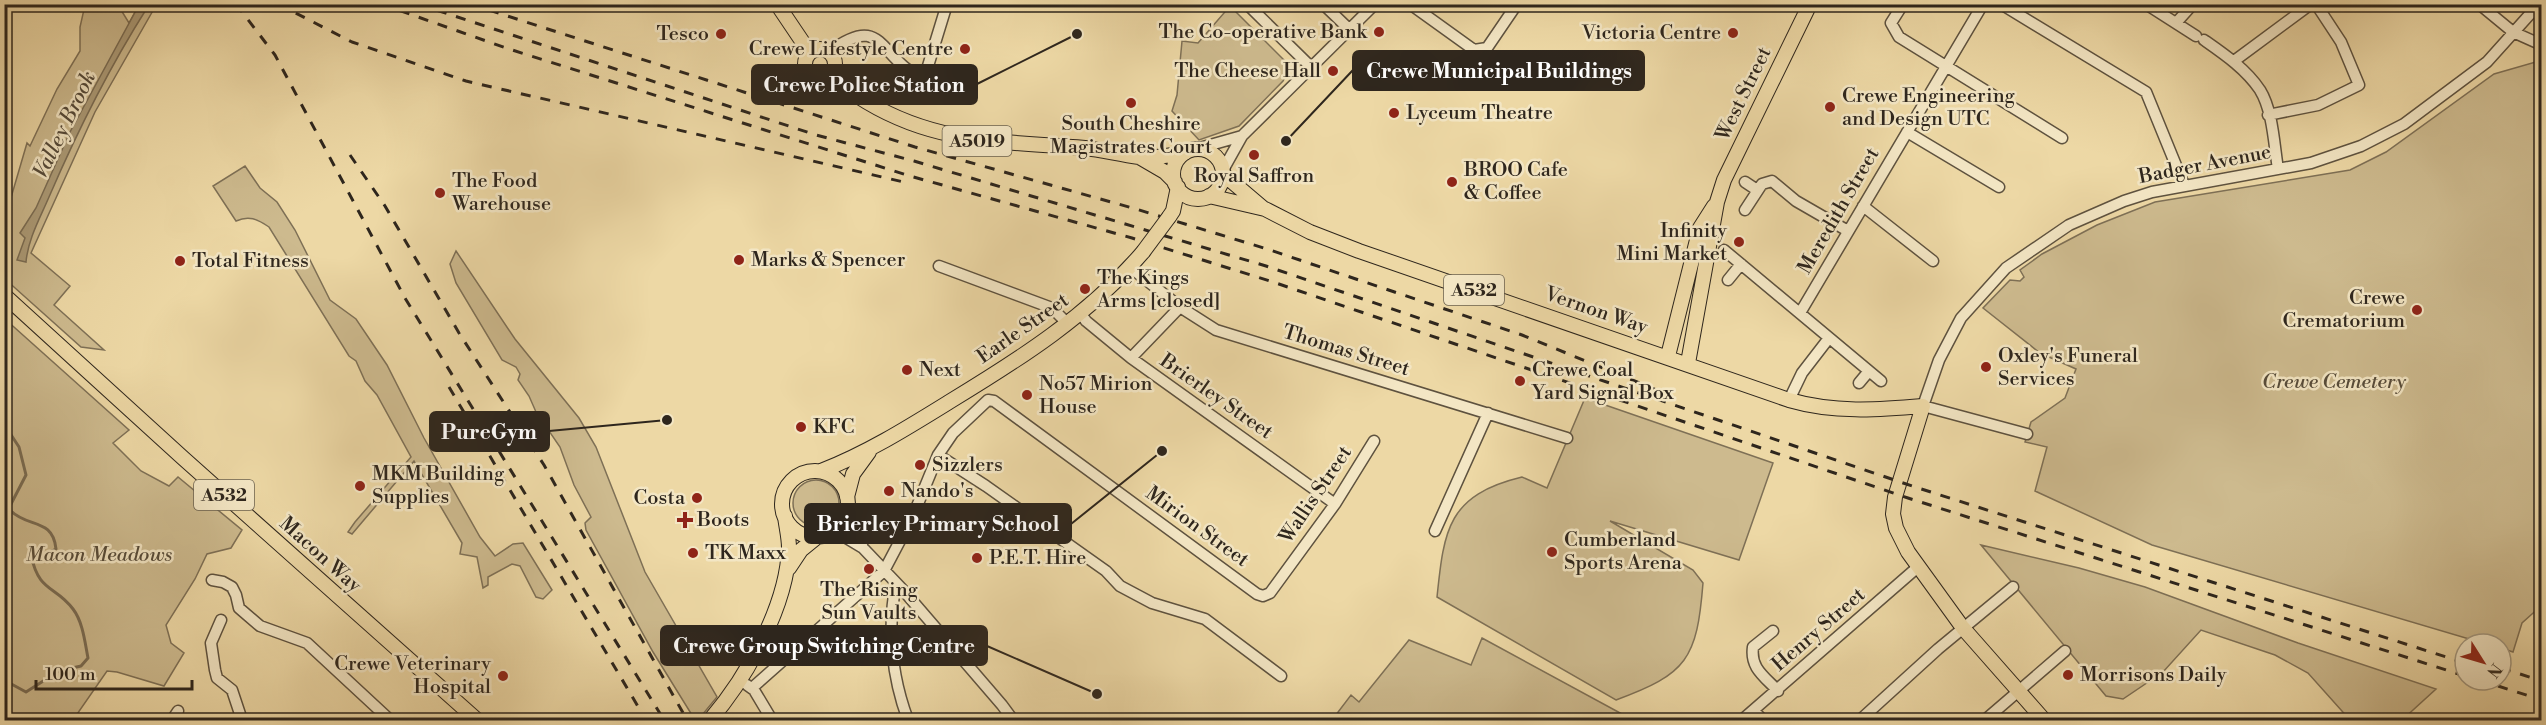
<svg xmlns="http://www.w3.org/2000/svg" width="2546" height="725" viewBox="0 0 2546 725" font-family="'Libre Bodoni',serif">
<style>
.green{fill:#cdba8e;stroke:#7e7056;stroke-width:1.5}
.water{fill:#ac9b77;stroke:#7a6c53;stroke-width:1.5}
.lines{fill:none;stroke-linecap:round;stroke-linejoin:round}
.stream{stroke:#7a6c53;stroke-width:3}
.minor-casing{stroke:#5e523f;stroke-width:13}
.major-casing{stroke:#2e261d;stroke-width:16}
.minor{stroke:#f3e6c4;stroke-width:10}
.major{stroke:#edd8a5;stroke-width:14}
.rail{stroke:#2e261d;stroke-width:3;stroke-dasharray:10 10;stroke-linecap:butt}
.major-bridge-casing{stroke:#2e261d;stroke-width:16;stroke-linecap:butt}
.major-bridge{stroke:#edd8a5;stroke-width:14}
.poi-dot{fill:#8f2418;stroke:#f3e6c4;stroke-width:2}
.labels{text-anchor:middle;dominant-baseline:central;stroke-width:5;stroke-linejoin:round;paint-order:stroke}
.shield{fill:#f3e6c4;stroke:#69604f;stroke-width:1.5}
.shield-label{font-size:18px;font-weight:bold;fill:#2e261d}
.poi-label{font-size:20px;fill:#2e261d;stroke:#f3e6c4;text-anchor:start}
.street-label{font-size:20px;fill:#2e261d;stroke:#f3e6c4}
.park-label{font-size:20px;font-style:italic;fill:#564b39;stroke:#f3e6c4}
.water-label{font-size:21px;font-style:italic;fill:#544938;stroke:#f3e6c4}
.leader{fill:none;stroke:#2e261d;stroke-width:2}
.callout-dot{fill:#2e261d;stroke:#f3e6c4;stroke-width:2}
.callout{fill:#2e261d;stroke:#2e261d;stroke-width:2}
.callout-label{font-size:21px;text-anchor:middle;font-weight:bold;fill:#fff}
</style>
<rect width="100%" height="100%" fill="#edd8a5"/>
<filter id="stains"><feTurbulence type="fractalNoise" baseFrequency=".00333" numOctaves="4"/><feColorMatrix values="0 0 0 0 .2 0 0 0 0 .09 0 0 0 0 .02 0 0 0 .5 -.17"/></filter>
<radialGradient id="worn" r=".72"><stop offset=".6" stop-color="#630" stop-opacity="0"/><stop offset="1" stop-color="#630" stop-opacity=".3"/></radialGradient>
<!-- green -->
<path class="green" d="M85,5H118L129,23L139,5H152L155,7L95,112L31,253L70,286L54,305L104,350L81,347L5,279V218L27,143L30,146L57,89L80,51V27Z
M1230,6L1287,63V73L1283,81L1239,126L1199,140L1172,111L1177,95L1182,41L1198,43Z
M2539,61L2541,62V606L2522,623L2513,652L2501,648V644H2486L2152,545L2035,491L2047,447L2025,442L2031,422L2065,398L2076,369L2040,353L1983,308L2010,280L2020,281L2024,277L2020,270L2042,254L2097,225L2155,202L2350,170L2386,152L2494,74Z
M245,166L260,188L277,202L295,230L330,300L356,319L387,365L424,438L480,537L495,556L513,544L523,543L552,590L543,599L536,597L520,566L512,564L488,577V585L483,588L477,557L460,554L462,543L414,461L352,534L348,532L355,522L411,457L377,395L365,381L356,361L349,356L269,227C257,219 249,215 236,221L213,186Z
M456,251L515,339L579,418L596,447L645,572L717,697L698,720H695L653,652L586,530L585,523L591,517L574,485L560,447L536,412L529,396L518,380L520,374L516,367L502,360L456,283L450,264Z
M5,319L129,430L113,443L141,471L169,486L178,477L242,530L231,548L207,554L195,579L166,625L171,643L184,653L164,686L117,672L107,671L73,720H5Z
M1585,398L1773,463L1739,560L1610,521L1693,570L1703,583C1697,659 1687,674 1616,700L1437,597C1444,529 1448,495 1522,477L1547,488Z
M793 503a23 23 0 1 1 46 0a23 23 0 1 1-46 0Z
M1981,545L2079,568L2145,587L2298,643L2436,689L2402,720H2350L2308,673L2275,655L2201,630L2163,672L2123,699L2106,696Z
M1482,638L1633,720H1332L1351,695L1359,702L1409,640L1471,665Z"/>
<!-- water -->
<path class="water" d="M139,5L147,8C109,68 77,132 49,197C40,218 28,239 26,262L17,260L25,238L20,233L36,208L70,132Z"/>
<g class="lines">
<!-- stream -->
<path class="stream" d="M4,424L19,447L26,475L10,506L11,511C28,528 53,518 56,549L45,554L31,555C39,593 55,585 73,609C83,622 85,643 88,658L81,666L59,671L26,692L4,680"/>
<!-- minor casing -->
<g class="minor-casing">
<path id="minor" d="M1247,4L1312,68
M1323,4L1350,30
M1410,4L1474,50
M1903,4L1891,23L1899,37L2062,138
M2001,4L2146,92L2184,185
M2146,4L2196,36
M2479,4L2513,32L2542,45
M2176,23L2193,4
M2204,40C2224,54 2246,69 2260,90C2273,111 2274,145 2278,169
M829,52C885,10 878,60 924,79L947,4
M2234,61L2311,4
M1464,63L1474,50L1487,48L1517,4
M2268,115L2318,105L2359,85L2341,42L2316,4
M1907,132L1999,187
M1196,149L1242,136
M1223,170L1242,136L1375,4
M1745,182L1757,190
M1863,206L1933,261
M1745,210L1762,184L1772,181L1796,201L1848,231
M1724,250L1881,381
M939,266L1052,308L1068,324
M1130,267L1180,307L1216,330L1567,438
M1728,280L1741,264
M1800,313L1983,4
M1081,314L1086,321L1131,358L1335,504
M1131,358L1180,307
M1859,383L1869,371
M1789,400L1802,373L1829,338
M2027,434L1923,406L1939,360L1961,318L2006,268L2069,225L2124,201L2152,192L2311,163L2361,146L2404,124L2487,62L2539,4
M938,455L986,486L1106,571L1120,586L1152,603L1205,619L1281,676
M847,510L863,548L903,590L1002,705L1013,720
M1435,531L1488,413
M824,535L843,536L863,548
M212,580L223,582L232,587L236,595L239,608L260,626L307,643L390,720
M896,583C887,629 892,677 908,720
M221,620L211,643L215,670L217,678L232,690L242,720
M1773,631L1753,647C1750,668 1764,676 1778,691
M747,685L754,690L772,720
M752,688L884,571L913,516L938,455L953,433L988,400L994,401L1257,594L1263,596L1270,593L1335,504L1374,441
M1754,711L1763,720
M172,720L178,711
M1742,720L1919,566
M1860,720L1938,649L2013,587
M1985,720L2065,651"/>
</g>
<!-- major casing -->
<g class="major-casing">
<path id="major" d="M777,4L810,53
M805 64a15 15 0 1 1 30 0a15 15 0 1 1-30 0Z
M831,73C840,85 854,94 867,102C939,145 1005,141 1085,148C1103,150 1121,155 1139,157C1154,159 1170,155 1185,153
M1173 174a25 25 0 1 1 50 0a25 25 0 1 1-50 0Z
M1141,158L1165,172L1175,182
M1223,174L1263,208
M1209,196L1265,209L1310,232L1359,251L1789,400C1834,413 1877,410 1923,406L1895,497L1893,514L1896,528L1908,552L1963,628L2044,720
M1169,217L1173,211L1178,187
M4,295L183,458L477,720
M1668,356L1700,228L1714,206
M1688,363L1717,202L1724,180L1810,4
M821,471C867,453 907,428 949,402C1020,359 1089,315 1143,252
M782 504a33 33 0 1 1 66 0a33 33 0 1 1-66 0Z
M847,497L853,474L869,452
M789,568L801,550L817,537
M710,720C747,677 787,606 789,548C789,537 786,526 785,516"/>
</g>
<!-- minor -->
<use href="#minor" class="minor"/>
<!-- major -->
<use href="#major" class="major"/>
<!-- rail -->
<path class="rail" d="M236,4L275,55L405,298L664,720
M278,4L352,42L466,81L908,183
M381,4L509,49L910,176L1132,238L1270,281L1908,498L2465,676
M418,4L816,135L914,161L1266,266L1912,486L2465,663
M470,4L915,147L1136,209L1267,249L1522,335L1664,393
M350,155L385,206L459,333L544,465L687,720
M449,387L646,720
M2501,668L2542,681
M2479,680L2542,700"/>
<!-- major-bridge casing -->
<g class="major-bridge-casing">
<path id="major-bridge" d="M1143,252L1169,217"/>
</g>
<!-- major-bridge -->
<use href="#major-bridge" class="major-bridge"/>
</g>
<!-- markers -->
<g class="poi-dot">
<circle cx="1379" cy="32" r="6"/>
<circle cx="1733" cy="33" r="6"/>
<circle cx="721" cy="34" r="6"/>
<circle cx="965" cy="49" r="6"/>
<circle cx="1333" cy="71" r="6"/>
<circle cx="1131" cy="103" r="6"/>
<circle cx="1830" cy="107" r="6"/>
<circle cx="1394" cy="113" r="6"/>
<circle cx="1254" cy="155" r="6"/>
<circle cx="1452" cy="182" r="6"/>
<circle cx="440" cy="193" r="6"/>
<circle cx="1739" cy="242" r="6"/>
<circle cx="739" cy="260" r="6"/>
<circle cx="180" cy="261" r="6"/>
<circle cx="1085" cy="289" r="6"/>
<circle cx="2417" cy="310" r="6"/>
<circle cx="1986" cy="367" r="6"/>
<circle cx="907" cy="370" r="6"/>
<circle cx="1520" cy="381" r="6"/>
<circle cx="1027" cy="395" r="6"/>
<circle cx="801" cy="427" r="6"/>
<circle cx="920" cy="465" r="6"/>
<circle cx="360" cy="486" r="6"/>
<circle cx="889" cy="491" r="6"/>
<circle cx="697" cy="498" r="6"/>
<path d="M682 511h6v6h6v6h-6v6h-6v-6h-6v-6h6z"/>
<circle cx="1552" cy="552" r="6"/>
<circle cx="693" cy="553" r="6"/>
<circle cx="977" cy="558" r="6"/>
<circle cx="869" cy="569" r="6"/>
<circle cx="2068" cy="675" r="6"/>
<circle cx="503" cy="676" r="6"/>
</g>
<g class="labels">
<!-- shield labels -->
<g class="shield">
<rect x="942.5" y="126" width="69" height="30" rx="4.5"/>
<rect x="1444" y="275" width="60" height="30" rx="4.5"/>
<rect x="194" y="480" width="60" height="30" rx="4.5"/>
</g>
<g class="shield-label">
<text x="977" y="141">A5019</text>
<text x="1474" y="290">A532</text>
<text x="224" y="495">A532</text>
</g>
<!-- poi labels -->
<g class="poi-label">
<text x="1367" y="32" text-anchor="end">The Co-operative Bank</text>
<text x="1721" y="33" text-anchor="end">Victoria Centre</text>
<text x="709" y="34" text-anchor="end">Tesco</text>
<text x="953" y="49" text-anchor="end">Crewe Lifestyle Centre</text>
<text x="1321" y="71" text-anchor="end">The Cheese Hall</text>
<text x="1842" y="96">Crewe Engineering<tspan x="1842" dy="23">and Design UTC</tspan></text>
<text x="1406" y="113">Lyceum Theatre</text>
<text x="1131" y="124" text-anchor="middle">South Cheshire<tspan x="1131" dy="23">Magistrates Court</tspan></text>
<text x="1464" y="170">BROO Cafe<tspan x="1464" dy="23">&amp; Coffee</tspan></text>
<text x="1254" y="176" text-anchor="middle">Royal Saffron</text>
<text x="452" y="181">The Food<tspan x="452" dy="23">Warehouse</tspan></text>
<text x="1727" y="231" text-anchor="end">Infinity<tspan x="1727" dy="23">Mini Market</tspan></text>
<text x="751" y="260">Marks &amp; Spencer</text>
<text x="192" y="261">Total Fitness</text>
<text x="1097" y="278">The Kings<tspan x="1097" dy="23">Arms [closed]</tspan></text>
<text x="2405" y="298" text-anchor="end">Crewe<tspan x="2405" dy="23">Crematorium</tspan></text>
<text x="1998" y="356">Oxley's Funeral<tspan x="1998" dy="23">Services</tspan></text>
<text x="919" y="370">Next</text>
<text x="1532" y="370">Crewe Coal<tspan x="1532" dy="23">Yard Signal Box</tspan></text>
<text x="1039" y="384">No57 Mirion<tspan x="1039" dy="23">House</tspan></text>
<text x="813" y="427">KFC</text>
<text x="932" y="465">Sizzlers</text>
<text x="372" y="474">MKM Building<tspan x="372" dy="23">Supplies</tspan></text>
<text x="901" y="491">Nando's</text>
<text x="685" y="498" text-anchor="end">Costa</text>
<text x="697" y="520">Boots</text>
<text x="1564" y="540">Cumberland<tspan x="1564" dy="23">Sports Arena</tspan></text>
<text x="705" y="553">TK Maxx</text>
<text x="989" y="558">P.E.T. Hire</text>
<text x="869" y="590" text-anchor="middle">The Rising<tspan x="869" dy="23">Sun Vaults</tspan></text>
<text x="491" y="664" text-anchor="end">Crewe Veterinary<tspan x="491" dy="23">Hospital</tspan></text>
<text x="2080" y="675">Morrisons Daily</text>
</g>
<!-- street labels -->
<g class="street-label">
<text transform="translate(1744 94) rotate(-64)">West Street</text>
<text transform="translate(2205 165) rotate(-11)">Badger Avenue</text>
<text transform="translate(1839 211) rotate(-60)">Meredith Street</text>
<text transform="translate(1596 311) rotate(19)">Vernon Way</text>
<text transform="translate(1023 329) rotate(-35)">Earle Street</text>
<text transform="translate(1346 351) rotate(17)">Thomas Street</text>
<text transform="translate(1216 397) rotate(35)">Brierley Street</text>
<text transform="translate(1316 495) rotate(-56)">Wallis Street</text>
<text transform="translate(1197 527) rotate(36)">Mirion Street</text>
<text transform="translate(320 555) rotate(42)">Macon Way</text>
<text transform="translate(1819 630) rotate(-41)">Henry Street</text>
</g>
<!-- park labels -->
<g class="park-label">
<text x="2334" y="382">Crewe Cemetery</text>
<text x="99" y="555">Macon Meadows</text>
</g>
<!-- water labels -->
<g class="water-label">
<text transform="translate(65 125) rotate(-64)">Valley Brook</text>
</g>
</g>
<!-- callouts -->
<path class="leader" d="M1286 141L1353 70M1077 34L977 84M667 420L549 431M1162 451L1071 524M1097 694L987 646"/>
<g class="callout-dot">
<circle cx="1286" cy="141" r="6"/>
<circle cx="1077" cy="34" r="6"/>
<circle cx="667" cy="420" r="6"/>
<circle cx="1162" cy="451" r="6"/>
<circle cx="1097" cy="694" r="6"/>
</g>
<g class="callout">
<rect x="1353" y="51" width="291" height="39" rx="6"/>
<rect x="752" y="65" width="225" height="39" rx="6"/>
<rect x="430" y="412" width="119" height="39" rx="6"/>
<rect x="805" y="504" width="266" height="39" rx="6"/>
<rect x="661" y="626" width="326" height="39" rx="6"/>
</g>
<g class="callout-label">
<text x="1499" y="78">Crewe Municipal Buildings</text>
<text x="864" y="92">Crewe Police Station</text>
<text x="489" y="439">PureGym</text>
<text x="938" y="531">Brierley Primary School</text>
<text x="824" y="653">Crewe Group Switching Centre</text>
</g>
<!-- margin -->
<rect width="2546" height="725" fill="none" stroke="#edd8a5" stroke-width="24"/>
<rect x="6" y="6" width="2534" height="713" fill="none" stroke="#2e261d" stroke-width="3"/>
<rect x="12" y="12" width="2522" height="701" fill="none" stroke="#2e261d" stroke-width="1.5"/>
<!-- north arrow -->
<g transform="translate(2483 662) rotate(127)"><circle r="28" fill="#f3e6c4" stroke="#a49981" stroke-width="1.5"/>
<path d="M0-4.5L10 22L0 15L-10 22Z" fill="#8f2418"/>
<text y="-9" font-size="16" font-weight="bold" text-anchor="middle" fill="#2e261d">N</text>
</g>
<!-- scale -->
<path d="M36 680v9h156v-9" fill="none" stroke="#2e261d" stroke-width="3"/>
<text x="45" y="680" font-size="18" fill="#2e261d" stroke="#f3e6c4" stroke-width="4.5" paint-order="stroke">100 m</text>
<rect width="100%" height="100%" filter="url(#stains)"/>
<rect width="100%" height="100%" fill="url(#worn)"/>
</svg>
